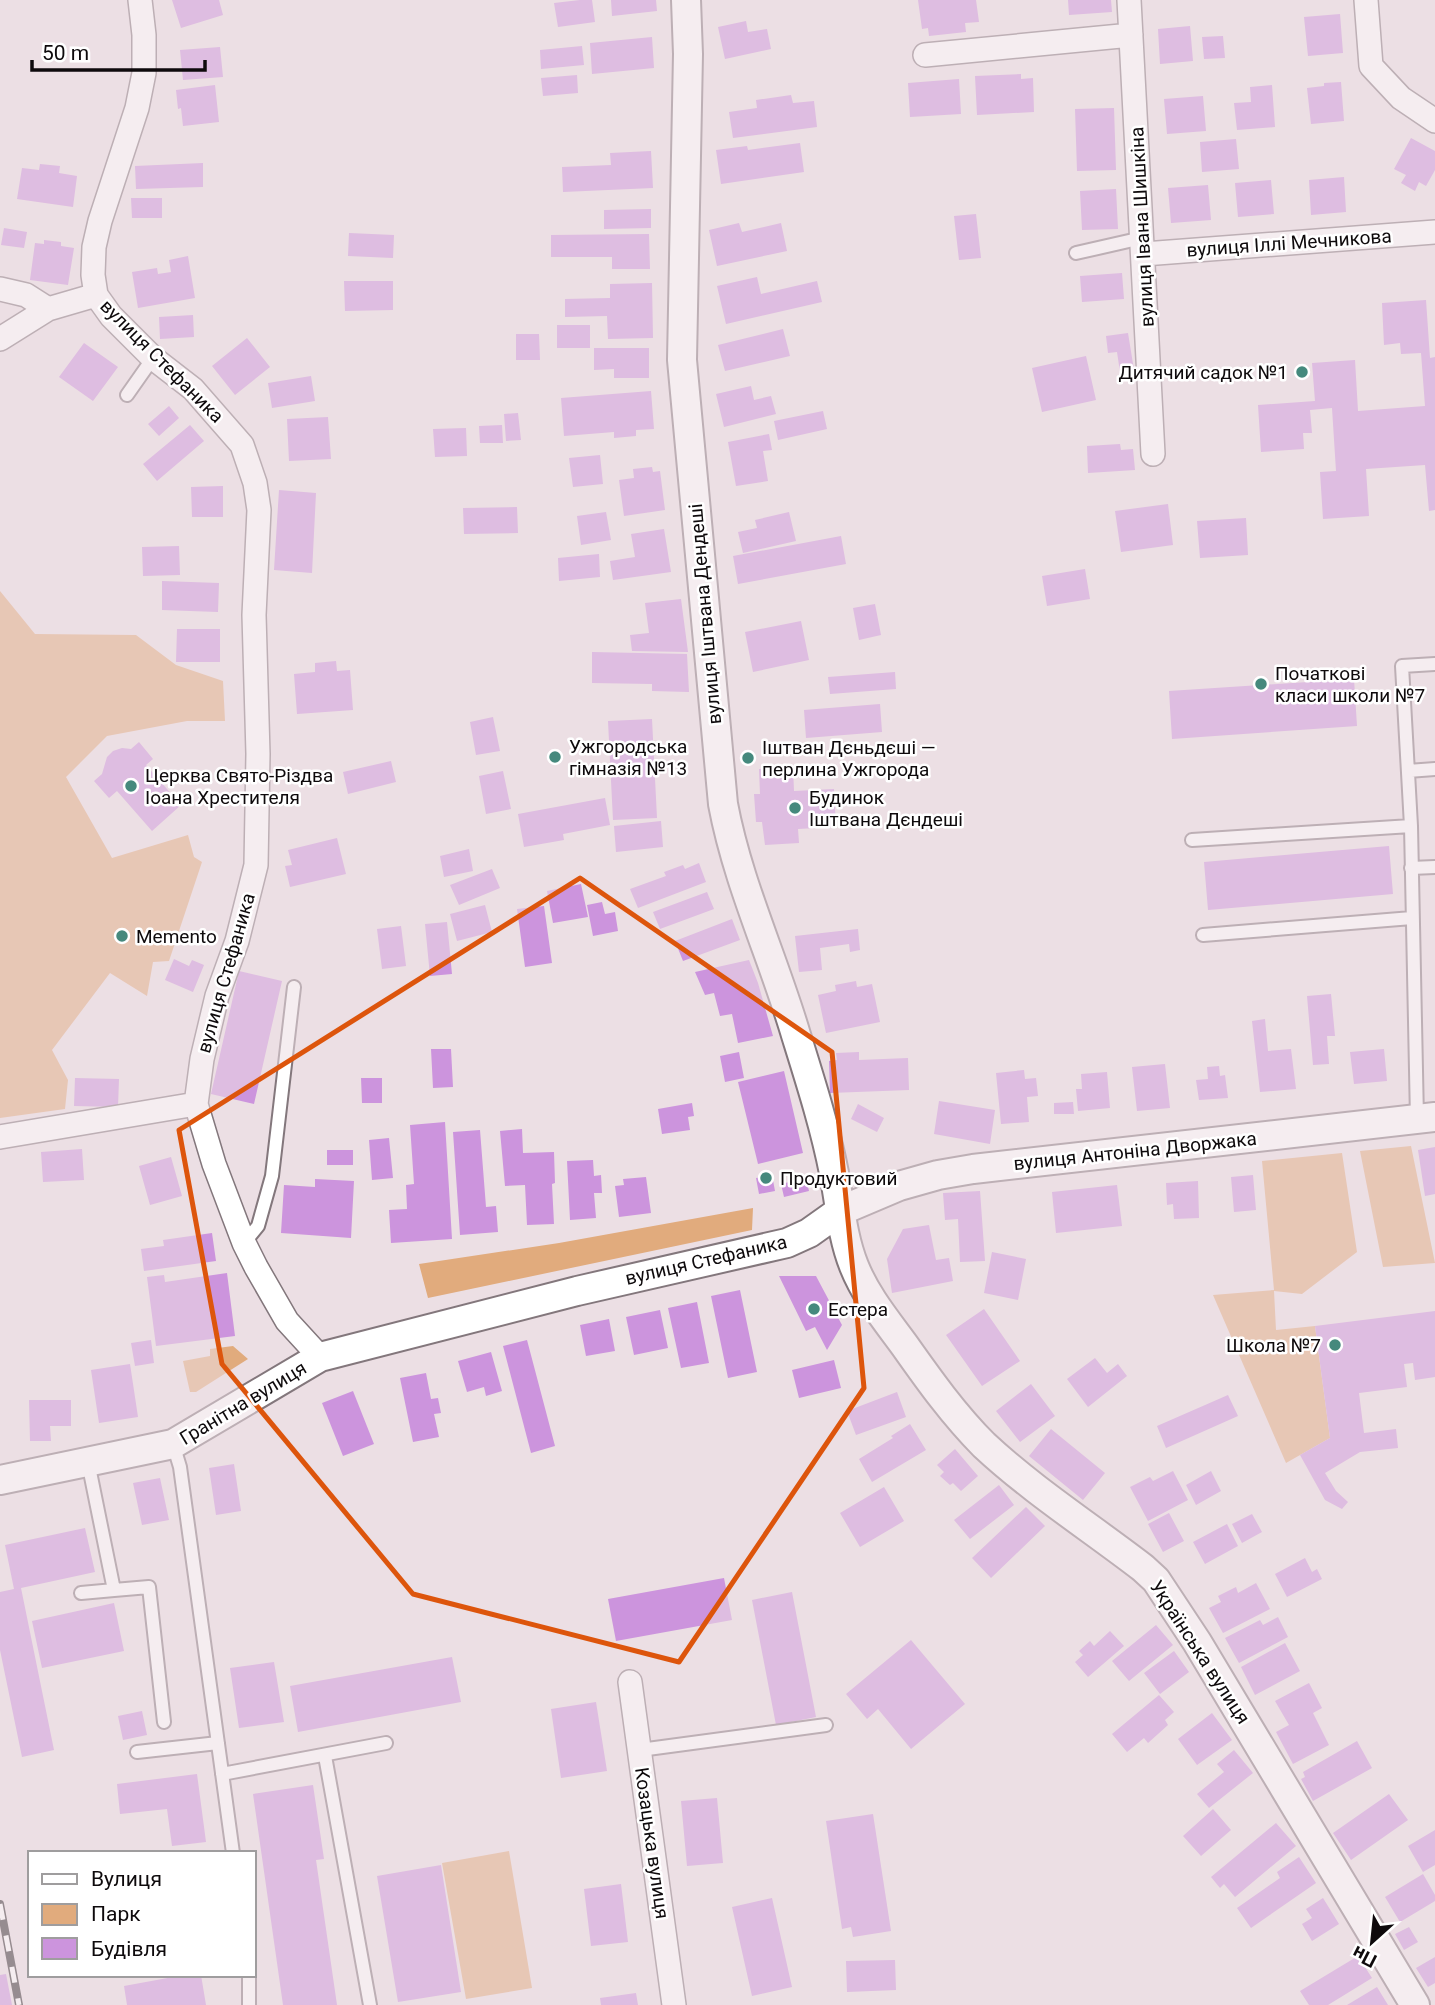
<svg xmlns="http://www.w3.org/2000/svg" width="1435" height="2005" viewBox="0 0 1435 2005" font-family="Roboto,sans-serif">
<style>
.green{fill:#e1ab7d}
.building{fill:#cc94dd}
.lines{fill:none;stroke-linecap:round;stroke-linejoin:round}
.service-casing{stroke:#83777c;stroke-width:16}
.minor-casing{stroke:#83777c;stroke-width:26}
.tertiary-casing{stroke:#83777c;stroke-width:32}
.service{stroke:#fff;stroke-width:12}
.minor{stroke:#fff;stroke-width:23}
.tertiary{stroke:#fff;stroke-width:28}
.rail-casing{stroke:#2e282b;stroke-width:8}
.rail{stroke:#fff;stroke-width:5;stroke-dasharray:16;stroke-linecap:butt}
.marked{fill:none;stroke:#dd550c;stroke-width:5;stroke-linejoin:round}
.poi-dot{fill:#45897d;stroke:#fff;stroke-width:2.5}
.labels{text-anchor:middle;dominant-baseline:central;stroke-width:5;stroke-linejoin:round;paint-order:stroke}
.street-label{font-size:19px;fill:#0e0a0c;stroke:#fff}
.poi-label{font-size:19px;fill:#0e0a0c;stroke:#fff;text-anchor:start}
</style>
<rect width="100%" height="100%" fill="#ecdfe4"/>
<!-- green -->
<path class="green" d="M0,591L35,634L136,635L176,665L223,681L225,721H187L107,736L66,777L112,858L188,835L194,857L202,862L169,961L153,962L147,996L110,973L52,1050L68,1080L65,1109L0,1118Z
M1411,1146L1435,1263L1383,1267L1360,1151Z
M1342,1153L1357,1252L1302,1294L1274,1291L1276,1330L1315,1326L1330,1438L1286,1463L1213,1295L1274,1290L1262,1161Z
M753,1208L752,1230L428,1298L419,1264L559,1243Z
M233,1346L248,1359L196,1392H190L183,1361L210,1356V1349Z
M509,1851L532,1988L466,1999L442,1863Z"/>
<!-- building -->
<path class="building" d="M172,0H219L223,15L181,28Z
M580,0H592L595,22L558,27L554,3Z
M611,0H656L657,11L612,16Z
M918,0H976L979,22L965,23L966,32L929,36L928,28L922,29Z
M1068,0H1111L1112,12L1069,15Z
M1340,14L1343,53L1308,56L1304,17Z
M746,21L748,32L767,29L771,49L725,59L718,27Z
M1190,26L1193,61L1160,64L1158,29Z
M1223,36L1225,58L1204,59L1202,37Z
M652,37L654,68L592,74L590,43Z
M582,46L584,65L541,69L540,50Z
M220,47L223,77L183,80L180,50Z
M1021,74V79L1033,78L1034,112L977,115L975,76Z
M577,75L578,93L543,96L541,78Z
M959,79L961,114L910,117L908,83Z
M1341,82L1344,121L1311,124L1307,88L1324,86V83Z
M215,85L219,122L183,126L181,108L178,109L176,90Z
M1272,85L1275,127L1237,130L1234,103L1251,102L1250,87Z
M791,95L793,103L814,101L817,127L733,138L729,112L757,108L756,100Z
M1203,96L1206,131L1167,134L1164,99Z
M1114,108L1116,170L1077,171L1075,109Z
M1411,138L1435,151V170L1426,186L1419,182L1415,191L1401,183L1406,175L1394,169Z
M1236,139L1239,169L1202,172L1200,142Z
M800,143L804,172L721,184L716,150L747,146L748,150Z
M651,151L653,188L563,192L562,167L611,165L610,153Z
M203,163V187L136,189L135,166Z
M40,164L60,166L59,173L77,176L73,207L17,199L22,168L39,170Z
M1344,177L1346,212L1311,215L1309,180Z
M1271,180L1274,214L1238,217L1235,183Z
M1208,185L1211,220L1171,223L1168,188Z
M1116,189L1118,229L1082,230L1080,191Z
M131,198H162V218H132Z
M651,209V228L604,229V210Z
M976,214L981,258L959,260L954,216Z
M739,223L742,232L781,223L787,251L717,266L709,230Z
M4,228L27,232L24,248L1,245Z
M349,233L394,235L393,258L348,256Z
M649,234L650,269H612V257H551V235Z
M44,240L61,242V246L74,248L68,285L30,280L35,243L44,244Z
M188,256L195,298L138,308L132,272L157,268L158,274L171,272L169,260Z
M1122,273L1124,299L1082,302L1080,276Z
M757,277L761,294L817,281L822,302L726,324L717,286Z
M344,281H393V310L345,311Z
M652,283L653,338L608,339L607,316L565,317V299L610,298V284Z
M1426,300L1430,358L1435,357V510L1429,511L1425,465L1366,469L1369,516L1323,519L1320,472L1336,471L1332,408L1310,410L1312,433H1303L1304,449L1261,452L1258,405L1315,401L1312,363L1355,360L1358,411L1425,406L1421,353L1401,354L1400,343L1384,345L1382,303Z
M193,315L194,337L160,339L159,317Z
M557,325H590V348H557Z
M783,329L790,356L725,371L718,345Z
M1128,333L1134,370L1120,372L1117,352L1108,353L1106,336Z
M516,334H539L540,360H516Z
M247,338L270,367L235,395L212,366Z
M84,343L118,367L93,401L59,377Z
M594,348H649V378H614V369L594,370Z
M1086,356L1096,400L1042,412L1032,368Z
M311,376L315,401L272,408L268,383Z
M751,386L754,400L771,396L776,414L724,427L716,394Z
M651,391L654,429L636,430V436L614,438V432L564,436L561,398Z
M169,406L179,418L159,436L148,424Z
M823,411L827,429L778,440L774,421Z
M518,413L521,440L506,441L504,414Z
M328,417L331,459L289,461L287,419Z
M190,425L204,441L157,481L143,464Z
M502,425L503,443H480L479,426Z
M466,428L467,456L435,457L433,429Z
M769,434L772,450L763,451L768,481L736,486L728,442Z
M1120,444L1121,450L1133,449L1135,470L1088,473L1087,446Z
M600,455L603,484L573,487L569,458Z
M652,467L653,472L660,471L665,510L624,516L619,480L634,478L633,469Z
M223,486V517H192L191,487Z
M279,490L316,493L312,573L274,570Z
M1168,504L1173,545L1121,552L1115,511Z
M517,507L518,533L464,534L463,508Z
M606,512L611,540L581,545L577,516Z
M789,512L796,541L743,553L738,532L757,528L755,520Z
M1246,518L1248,555L1200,558L1197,521Z
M664,529L671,572L613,580L610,561L635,557L631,534Z
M841,536L846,564L738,584L733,556Z
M179,546L180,575L143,576L142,547Z
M599,554L600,577L559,581L558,558Z
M1085,569L1090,599L1047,606L1042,576Z
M162,581L219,583L218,612L162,610Z
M681,599L688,652L632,651L630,635L649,633L645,603Z
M875,604L881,635L859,640L853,608Z
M801,621L809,660L753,672L745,632Z
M177,629H220V662H176Z
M592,652L687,654L689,692L652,691V684L592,683Z
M336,661L337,671L350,670L353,710L297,714L294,674L315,672V663Z
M895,672L896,689L830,694L828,677Z
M1354,679L1357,726L1172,739L1169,691Z
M880,704L882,732L806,738L804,710Z
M493,717L500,751L476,755L470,722Z
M652,719L657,818L613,820L608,721Z
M139,742L153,759L146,765L181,805L152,831L117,791L109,798L94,781L102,774L107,757L113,751L122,748L131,749Z
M391,761L396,782L348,794L343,772Z
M793,767L794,791L834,789L836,827L798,829L799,843L765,845L762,822H756L754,794H760L759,769Z
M503,771L511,809L486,814L479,776Z
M605,798L610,825L563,834L564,840L524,847L518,814Z
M661,821L663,847L616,852L614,826Z
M337,838L346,874L290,887L285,866L292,865L288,850Z
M1389,846L1393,894L1208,910L1204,862Z
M469,849L473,871L444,877L440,856Z
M699,863L706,882L638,908L630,889L666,876L664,872L683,865L685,869Z
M492,869L500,888L459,905L450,885Z
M581,884L588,917L553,923L547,891Z
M707,892L714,909L660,929L653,912Z
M602,902L605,914L615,912L618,931L593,936L587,905Z
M485,905L492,932L457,941L450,914Z
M544,906L552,963L525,967L517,909Z
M732,919L740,940L683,961L675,941Z
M447,922L452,974L430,976L425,924Z
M401,926L406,966L382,969L377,929Z
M858,929L860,950L850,952L849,944L820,948L822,970L799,972L795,936Z
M174,959L189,966L192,960L204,965L193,992L165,980Z
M749,960L758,983L773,1036L738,1043L732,1014L720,1016L714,993L705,995L695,972Z
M239,971L282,981L254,1104L211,1094Z
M856,981L857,987L872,984L880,1022L826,1033L818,995L836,991L835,985Z
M1331,994L1335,1036H1327L1329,1064L1313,1065L1307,996Z
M1265,1019L1268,1051L1291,1049L1296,1089L1260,1092L1252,1021Z
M431,1049H451L453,1087L433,1088Z
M1384,1049L1387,1081L1354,1084L1350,1052Z
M739,1052L744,1078L725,1082L720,1056Z
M859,1052V1060L908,1058L909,1090L830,1093L829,1061L837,1060L836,1053Z
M1165,1064L1170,1108L1137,1111L1132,1067Z
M1219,1066L1220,1076L1225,1075L1228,1098L1199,1100L1196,1080L1208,1079L1207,1067Z
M1024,1070L1025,1079L1036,1078L1038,1096L1027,1097L1029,1122L1001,1124L996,1073Z
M784,1071L803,1153L758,1164L738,1082Z
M1107,1072L1110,1108L1078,1111L1076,1089H1082L1081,1074Z
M75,1078L119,1079L118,1107L74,1106Z
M361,1078H382V1103H362Z
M939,1101L995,1110L990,1144L934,1134Z
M1073,1102L1074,1114H1054V1103Z
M692,1103L694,1116L688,1117L690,1130L662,1134L658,1109Z
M858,1104L884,1118L877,1132L851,1119Z
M445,1122L452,1239L391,1243L389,1210L407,1209L406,1185L414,1184L410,1125Z
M522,1129L523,1153L554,1152L555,1183L552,1184L554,1224L527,1225L525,1185L505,1186L500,1131Z
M480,1130L486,1207L496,1206L498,1232L460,1235L453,1132Z
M389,1138L393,1178L372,1180L369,1140Z
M1435,1147V1194L1425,1196L1418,1150Z
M82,1149L84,1180L43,1182L41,1152Z
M327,1150H353V1165H327Z
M171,1157L182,1196L150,1205L139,1166Z
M593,1160L594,1176L601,1175L602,1193H594L596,1218L570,1220L567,1161Z
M772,1175L775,1191L759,1194L756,1178Z
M1253,1175L1256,1210L1234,1212L1231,1177Z
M646,1177L651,1213L619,1217L615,1186L624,1185L623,1179Z
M806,1178L809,1191L784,1197L781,1184Z
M315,1179L354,1181L351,1238L281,1233L284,1185L315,1187Z
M1198,1181L1199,1218L1174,1219L1173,1204L1167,1205L1166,1183Z
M1117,1185L1122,1226L1056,1233L1052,1192Z
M980,1191L985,1261L960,1262L958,1219L945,1220L943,1193Z
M929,1225L936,1260L949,1258L953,1281L892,1293L887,1259L903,1229Z
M212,1233L216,1261L144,1271L141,1249L164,1246L163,1240Z
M992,1252L1026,1259L1018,1300L984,1293Z
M227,1273L235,1336L156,1346L147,1277L164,1275L165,1282Z
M779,1276H816L842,1325L827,1350L815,1327L806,1331Z
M740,1290L757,1372L728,1378L711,1296Z
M697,1302L709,1363L681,1368L668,1308Z
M984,1309L1020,1361L982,1386L946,1335Z
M660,1310L668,1348L634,1355L626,1317Z
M1435,1311V1377L1415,1380L1413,1363L1404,1364L1407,1387L1359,1393L1364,1433L1396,1429L1398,1448L1360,1452L1325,1473L1336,1491L1348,1502L1342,1509L1325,1500L1300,1455L1330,1438L1315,1326Z
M609,1319L615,1351L586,1356L580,1325Z
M151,1340L154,1363L135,1366L131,1343Z
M527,1340L555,1446L531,1453L503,1346Z
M491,1352L502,1391L486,1396L484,1387L467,1392L458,1361Z
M1095,1358L1107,1373L1118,1364L1127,1376L1088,1407L1067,1379Z
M834,1360L841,1388L799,1398L792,1370Z
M130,1364L138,1417L99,1423L91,1370Z
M426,1373L431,1399L438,1398L441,1413L434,1414L439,1437L413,1442L400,1378Z
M1031,1384L1055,1416L1020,1442L996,1411Z
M353,1391L374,1444L343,1456L322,1403Z
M897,1392L906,1417L856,1435L847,1411Z
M1228,1395L1238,1416L1166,1448L1157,1426Z
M29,1400H71V1426H50L51,1441H30Z
M910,1424L926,1450L872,1482L859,1459L893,1438L891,1436Z
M1051,1429L1105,1473L1083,1500L1029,1456Z
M955,1449L978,1476L961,1491L953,1483L950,1485L940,1476L944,1472L937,1465Z
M234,1464L241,1511L216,1515L209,1468Z
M1173,1471L1188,1500L1148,1521L1130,1487L1150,1477L1153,1481Z
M1211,1471L1221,1491L1196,1505L1186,1485Z
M160,1478L169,1520L142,1525L133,1483Z
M999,1485L1014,1505L970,1539L954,1520Z
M884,1487L904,1521L860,1547L840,1513Z
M1026,1507L1045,1526L991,1578L972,1558Z
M1169,1513L1184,1541L1163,1552L1148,1524Z
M1252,1514L1262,1532L1242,1543L1232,1524Z
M1227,1524L1238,1546L1205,1564L1193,1542Z
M85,1528L95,1572L21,1588L54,1750L22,1757L0,1650V1592L14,1589L5,1545Z
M1305,1558L1312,1572L1317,1569L1322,1579L1287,1597L1275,1574Z
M724,1578L732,1620L616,1641L608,1599Z
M1256,1583L1270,1609L1223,1633L1209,1608L1221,1602L1218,1596L1236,1587L1238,1593Z
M792,1592L816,1717L776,1725L752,1600Z
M114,1603L124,1651L42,1668L32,1621Z
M1278,1617L1288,1637L1239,1663L1225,1638L1260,1620L1263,1625Z
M1156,1625L1173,1645L1129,1681L1112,1661Z
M1110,1631L1124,1646L1088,1677L1075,1662L1083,1655L1079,1651L1090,1641L1094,1646Z
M911,1640L965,1704L911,1749L878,1709L867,1719L846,1694Z
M1285,1643L1300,1671L1255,1695L1241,1667Z
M1174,1651L1189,1672L1160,1694L1144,1673Z
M452,1657L461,1702L298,1732L290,1686Z
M274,1662L284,1722L239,1728L230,1668Z
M1309,1683L1322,1708L1313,1713L1329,1745L1293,1764L1276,1732L1289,1725L1275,1701Z
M1159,1695L1174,1712L1165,1720L1168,1725L1148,1743L1144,1738L1127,1752L1112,1734Z
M596,1702L607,1771L561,1778L551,1709Z
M142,1711L147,1735L123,1740L118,1716Z
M1212,1713L1232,1740L1197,1765L1178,1739Z
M1357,1741L1372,1768L1313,1801L1301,1779L1305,1777L1303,1772Z
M1234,1750L1253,1773L1209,1808L1197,1794L1224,1772L1217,1764Z
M197,1774L206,1842L172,1846L167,1809L120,1814L117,1784Z
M313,1785L324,1859L316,1860L337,2005H283L253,1794Z
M1389,1794L1408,1820L1351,1860L1333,1833Z
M717,1798L723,1863L687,1866L681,1801Z
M1213,1809L1231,1830L1201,1856L1183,1836Z
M873,1814L891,1931L853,1937L851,1927L842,1929L826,1821Z
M1276,1823L1296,1846L1235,1897L1224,1884L1220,1888L1211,1877Z
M1435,1830V1865L1423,1872L1408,1846Z
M1299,1857L1316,1883L1251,1928L1237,1908L1280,1878L1277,1872Z
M441,1865L461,1992L398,2002L377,1876Z
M1423,1874L1435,1895V1901L1400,1922L1385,1897Z
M621,1884L628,1942L591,1946L584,1889Z
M772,1898L792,1987L752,1996L732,1907Z
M1323,1898L1339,1924L1312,1941L1302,1924L1312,1918L1306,1909Z
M1409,1927L1418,1942L1404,1950L1395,1934Z
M1358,1956L1372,1978L1328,2005H1309L1300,1991Z
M1435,1957V1983L1428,1987L1416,1968Z
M895,1960L896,1990L847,1992L846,1961Z
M6,1974L12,2005H0V1975Z
M184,1975H201L206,2005H127L124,1986Z
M1377,1987L1388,2005H1347Z
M636,1993L638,2005H601L600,1998Z"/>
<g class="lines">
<!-- service casing -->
<g class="service-casing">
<path id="service" d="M1076,253L1142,238
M127,395L153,358
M1408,771L1435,769
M1192,840L1411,826
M1411,868L1435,867
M1203,935L1412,918
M1417,1119L1411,826L1402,666L1435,664
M244,1243L258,1226L272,1176L294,987
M173,1444L180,1467L233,1853
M114,1590L149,1587L164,1722
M81,1593L114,1590L88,1462
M640,1750L826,1725
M137,1752L218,1743
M325,1756L370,2005
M222,1774L386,1743
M249,1975V2005"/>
</g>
<!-- minor casing -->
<g class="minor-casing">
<path id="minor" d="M140,0L144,35V73L137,108L100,221L94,247L93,275L96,295L111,316L153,358L193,389L242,445L255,483L259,510L254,615L258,754L256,865L237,941L217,996L202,1059L196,1104L214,1164L244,1243L256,1267L287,1321L320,1357
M1129,0L1153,454
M1366,0L1371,66L1401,98L1435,121
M925,55L1131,35
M1144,254L1435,232
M0,289L26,295L48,309
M0,339L48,309L96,295
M0,1137L196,1104
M630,1682L674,2005"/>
</g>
<!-- tertiary casing -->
<g class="tertiary-casing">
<path id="tertiary" d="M686,0L688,54L682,360L723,804C738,884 773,957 796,1035C810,1080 825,1127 834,1173C840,1204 842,1236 854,1266C866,1296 886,1320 905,1346C929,1380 954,1415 984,1445C1031,1489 1091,1528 1143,1568L1156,1580L1197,1642L1415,2005
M0,1480L173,1444L320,1357L577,1291L787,1243L809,1233L840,1211L899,1186L938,1175L973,1169L1435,1117"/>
</g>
<!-- service -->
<use href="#service" class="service"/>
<!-- minor -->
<use href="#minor" class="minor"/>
<!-- tertiary -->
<use href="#tertiary" class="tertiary"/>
<!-- rail casing -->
<g class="rail-casing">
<path id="rail" d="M0,1904L19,2005"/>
</g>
<!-- rail -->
<use href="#rail" class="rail"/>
</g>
<!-- marked area -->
<path d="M0 0H1435V2005H0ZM580,878L832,1052L864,1388L679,1662L413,1594L222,1364L179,1130Z" fill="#ecdfe4" fill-opacity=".55" fill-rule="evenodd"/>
<path class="marked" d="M580,878L832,1052L864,1388L679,1662L413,1594L222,1364L179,1130Z"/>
<!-- markers -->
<g class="poi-dot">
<circle cx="1302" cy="372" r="7"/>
<circle cx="1261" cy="684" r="7"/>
<circle cx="555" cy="757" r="7"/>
<circle cx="748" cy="758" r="7"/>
<circle cx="131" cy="786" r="7"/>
<circle cx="795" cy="808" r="7"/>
<circle cx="122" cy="936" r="7"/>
<circle cx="766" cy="1178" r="7"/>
<circle cx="814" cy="1309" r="7"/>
<circle cx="1335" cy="1345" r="7"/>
</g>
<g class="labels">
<!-- street labels -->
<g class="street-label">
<text transform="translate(1142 227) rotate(-93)">вулиця Івана Шишкіна</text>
<text transform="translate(1289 243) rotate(-4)">вулиця Іллі Мечникова</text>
<text transform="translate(162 361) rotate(45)">вулиця Стефаника</text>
<text transform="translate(705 614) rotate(-95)">вулиця Іштвана Дендеші</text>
<text transform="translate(226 973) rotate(-74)">вулиця Стефаника</text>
<text transform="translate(1135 1151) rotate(-6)">вулиця Антоніна Дворжака</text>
<text transform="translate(706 1260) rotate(-13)">вулиця Стефаника</text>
<text transform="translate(243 1403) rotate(-31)">Гранітна вулиця</text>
<text transform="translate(1200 1652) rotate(57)">Українська вулиця</text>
<text transform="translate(652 1843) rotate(82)">Козацька вулиця</text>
</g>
<!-- poi labels -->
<g class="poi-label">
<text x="1288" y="372" text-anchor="end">Дитячий садок №1</text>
<text x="1275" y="673">Початкові<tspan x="1275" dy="22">класи школи №7</tspan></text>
<text x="569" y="746">Ужгородська<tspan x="569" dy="22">гімназія №13</tspan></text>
<text x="762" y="747">Іштван Дєньдєші —<tspan x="762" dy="22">перлина Ужгорода</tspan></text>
<text x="145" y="775">Церква Свято-Різдва<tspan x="145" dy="22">Іоана Хрестителя</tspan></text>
<text x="809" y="797">Будинок<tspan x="809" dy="22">Іштвана Дєндеші</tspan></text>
<text x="136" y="936">Memento</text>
<text x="780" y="1178">Продуктовий</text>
<text x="828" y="1309">Естера</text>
<text x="1321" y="1345" text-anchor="end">Школа №7</text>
</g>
</g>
<!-- legend -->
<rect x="28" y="1851" width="228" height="126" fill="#ffffff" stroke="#9f9d9e" stroke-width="2"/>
<rect x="42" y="1874" width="35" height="10" fill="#ffffff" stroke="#9f9d9e" stroke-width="2"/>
<text x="91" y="1886" font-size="21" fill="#0e0a0c">Вулиця</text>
<rect x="42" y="1904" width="35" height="21" fill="#e1ab7d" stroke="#9f9d9e" stroke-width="2"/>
<text x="91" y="1921" font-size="21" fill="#0e0a0c">Парк</text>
<rect x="42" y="1938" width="35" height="21" fill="#cc94dd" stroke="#9f9d9e" stroke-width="2"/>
<text x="91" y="1956" font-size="21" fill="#0e0a0c">Будівля</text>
<!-- north arrow -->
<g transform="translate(1372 1942) rotate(207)" stroke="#ffffff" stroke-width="5" paint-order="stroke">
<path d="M0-5L12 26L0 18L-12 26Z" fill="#0e0a0c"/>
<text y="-10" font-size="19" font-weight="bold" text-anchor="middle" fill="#0e0a0c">Пн</text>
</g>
<!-- scale -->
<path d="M32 60v10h173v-10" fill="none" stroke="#0e0a0c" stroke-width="3.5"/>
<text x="42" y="60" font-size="21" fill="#0e0a0c" stroke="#ffffff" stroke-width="5" paint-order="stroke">50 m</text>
</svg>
